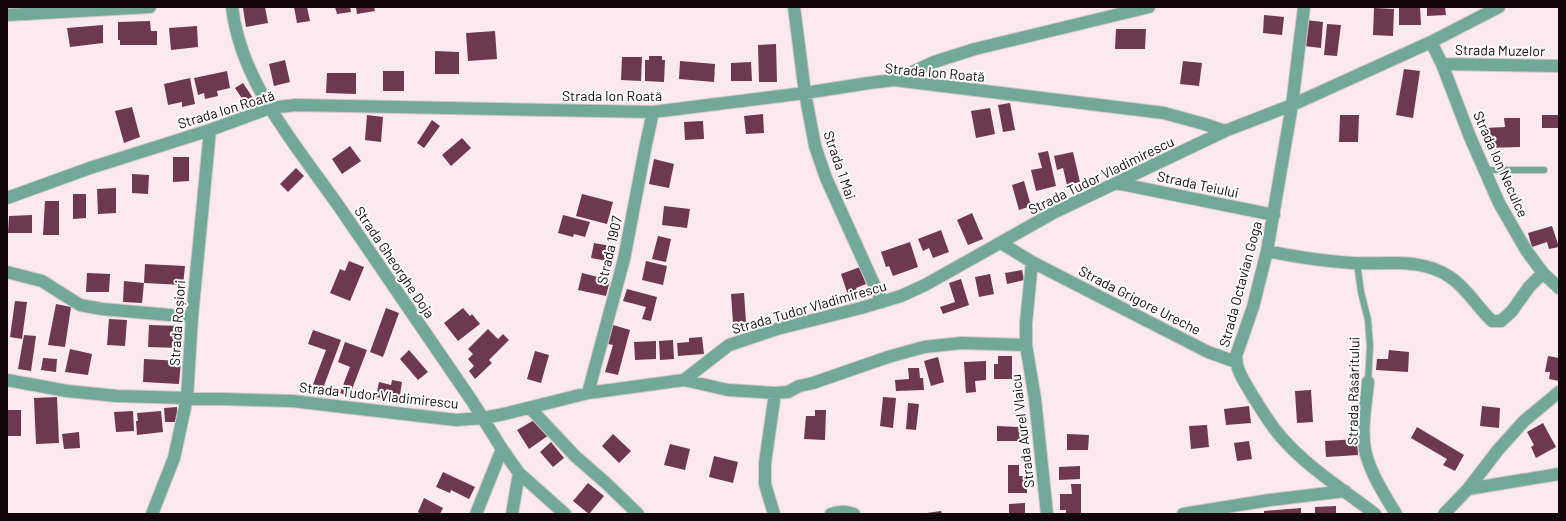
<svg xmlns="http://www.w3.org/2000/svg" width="1566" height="521" viewBox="0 0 1566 521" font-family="Barlow,sans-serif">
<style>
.building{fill:#6e384e}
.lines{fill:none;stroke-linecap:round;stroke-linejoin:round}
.lane-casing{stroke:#d5c6cb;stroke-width:8}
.street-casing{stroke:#d5c6cb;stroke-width:14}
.lane{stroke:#71a897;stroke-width:6}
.street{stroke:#71a897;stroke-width:12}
.labels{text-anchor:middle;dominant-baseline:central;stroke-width:4;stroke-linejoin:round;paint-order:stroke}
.street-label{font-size:14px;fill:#13070c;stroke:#fcfcfc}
</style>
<rect width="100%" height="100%" fill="#faeaef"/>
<!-- building -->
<path class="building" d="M248,7H265L268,23L246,27L243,8Z
M294,7H307L310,21L297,23Z
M335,7H350L351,12L337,14Z
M356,7H374L375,11L357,14Z
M1399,7H1420L1421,25H1399Z
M1427,7H1445L1446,15L1427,16Z
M1374,8L1394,9L1393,36L1373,35Z
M1264,15L1284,17L1282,35L1263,33Z
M1306,20L1323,22L1321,48L1304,46Z
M150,21L151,31H157V45H120V40H118V22Z
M1327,24L1341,25L1337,56L1324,55Z
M103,25V43L70,47L67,28Z
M197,26L198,47L171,50L169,28Z
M1116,29H1146L1145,49H1115Z
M495,31L497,59L468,61L466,33Z
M776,44L777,82H759L758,45Z
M435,51L459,52V74H435Z
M649,56H662V60H665L664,82L645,81V60H649Z
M622,57H642L641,81L621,80Z
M285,60L290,82L274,86L269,64Z
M680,61L715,64L714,82L679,79Z
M1183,61L1202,63L1199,86L1180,84Z
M751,62L752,81H731V63Z
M1404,69L1420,71L1413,118L1396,115Z
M227,71L230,88L217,91L218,96L205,99L204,93L198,95L194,78Z
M383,71H404V91H383Z
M327,73H356V94L326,93Z
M190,78L195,104L182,107V102L168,105L164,84Z
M243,83L255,101L247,106L235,88Z
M1010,103L1015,130L1003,132L998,105Z
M132,107L140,137L124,143L115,111Z
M990,108L995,134L976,138L971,111Z
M763,114L764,133L746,134L744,116Z
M367,115L383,117L381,142L365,140Z
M1340,115H1359L1358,142H1339Z
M1542,115H1559V128H1542Z
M1504,118H1520V147L1485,148V128L1505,127Z
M432,120L440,126L424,148L417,143Z
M703,121L704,139L685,140L684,122Z
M462,138L471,148L451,166L442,155Z
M350,146L361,161L342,174L332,159Z
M1048,151L1056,186L1036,191L1031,170L1042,168L1038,153Z
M1073,152L1080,182L1067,185L1063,168L1057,170L1054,156Z
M173,157H189V181L173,182Z
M654,159L674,164L669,188L649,184Z
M296,168L304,176L288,192L280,184Z
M132,174L149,175L148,194L132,193Z
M1024,181L1031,206L1019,210L1012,185Z
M116,188V213L98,214L97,189Z
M73,194H86V218L73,219Z
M582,194L613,202L607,224L576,216Z
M45,201H59V235H43Z
M664,206L690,209L687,228L662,225Z
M972,213L983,239L968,245L957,220Z
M32,215V233H8L9,216Z
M563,215L590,222L585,237L574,234L573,237L558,233Z
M1552,226L1559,247L1549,249L1547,242L1532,247L1528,233Z
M941,230L949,252L933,258L929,248L923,251L918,239Z
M658,236L671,239L666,262L652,259Z
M910,242L918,267L893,276L889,266L886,267L881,252Z
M594,243L616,247L613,262L591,258Z
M349,261L364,267L350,301L330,293L340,269L345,271Z
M646,261L667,266L663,285L642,280Z
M145,264L185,266L183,285L144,283Z
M860,267L866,284L856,288L858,294L849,298L841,274Z
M1022,270L1024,280L1007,284L1005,273Z
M87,273L110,274L109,292H86Z
M582,273L610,280L606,296L578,290Z
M990,274L994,294L979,297L975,277Z
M961,279L969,305L943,314L940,307L955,302L949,283Z
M124,281L144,283L142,303L123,302Z
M627,289L657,297L651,321L642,319L646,307L623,301Z
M744,293L746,322L733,323L731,294Z
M15,301L27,302L22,339L10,337Z
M56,304L71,307L65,347L48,345Z
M386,308L399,313L383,357L370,352Z
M463,308L470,316L472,314L480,324L458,341L444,323Z
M109,319L127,320L125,346L107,345Z
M149,325L181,326L180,348L148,347Z
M613,325L630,330L618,375L605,372L613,345L608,344Z
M488,329L498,339L503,334L509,340L489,360L492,363L475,379L469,371L474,366L468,359L473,354L468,349Z
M313,330L341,340L322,391L312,387L326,350L308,344Z
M24,335L36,336L31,371L18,369Z
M702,337L704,354L678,356L677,343L689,342V338Z
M673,340L674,359L660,360L659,341Z
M656,341V359L635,360L634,342Z
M345,342L367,350L349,397L340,393L350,367L338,362Z
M70,349L92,354L88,375L65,372Z
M409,350L428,372L418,380L400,359Z
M1389,350L1409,352L1408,372L1376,370L1377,359H1388Z
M535,351L549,355L541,383L527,379Z
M998,356H1012V379H994V364H998Z
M1548,356L1559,358V381L1549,379L1550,372H1545Z
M938,357L944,382L931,386L924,361Z
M43,358L57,359L56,372L41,370Z
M144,359L181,361L179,384L143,382Z
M986,361V380L975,381L976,392L966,393L964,362Z
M908,368H919L920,378H923L924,390L896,391L895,380L909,379Z
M392,380L402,382L399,401L376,397L379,382L391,385Z
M1311,390L1313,422L1297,423L1295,391Z
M57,397L59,443L36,444L34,398Z
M883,397L896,398L893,428L880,426Z
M908,403L919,404L916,430L906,429Z
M1249,406L1251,423L1226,425L1224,409Z
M1482,406L1500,408L1499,428L1480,426Z
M177,407V422H165L164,408Z
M7,410H21V436H7Z
M815,410H826L825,440L804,439L806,416H815Z
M133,411L134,431L116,432L114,412Z
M161,411L163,432L137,435L136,421H138L137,413Z
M536,419L549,435L529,449L517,430Z
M1543,423L1556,447L1536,458L1531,447L1534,445L1527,432Z
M1207,425L1209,447L1191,449L1189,426Z
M997,426L1020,427V441H997Z
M1417,427L1464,455L1455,471L1443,465L1447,459L1411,438Z
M79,432L80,448L64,449L62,434Z
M613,434L631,451L619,463L602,446Z
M1067,434L1089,435L1088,450H1067Z
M1357,439L1358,455L1326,457L1325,441Z
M1249,441L1252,459L1237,461L1234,443Z
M551,442L564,458L553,467L540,452Z
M670,444L690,449L685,470L664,465Z
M714,456L738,462L733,483L709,477Z
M1008,465H1019V476H1027V493H1008Z
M1080,466V479L1059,480V467Z
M443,472L475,487L469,499L451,490L450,493L436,487Z
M588,483L604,496L589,514L573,501Z
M1071,484H1081V513H1066V510H1060V494H1072Z
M424,498L443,508L440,514H421L418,512Z
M1025,503V514H1009V504Z
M1336,506V514H1315V507Z
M1301,508V514H1264V511Z
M941,511L942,514H927V513Z"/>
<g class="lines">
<!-- lane casing -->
<g class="lane-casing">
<path id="lane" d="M1484,170H1544
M1357,263L1361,292L1368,320L1370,346L1368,382"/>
</g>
<!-- street casing -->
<g class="street-casing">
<path id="street" d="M232,7C241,84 297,146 340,208C384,272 428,336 472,401L502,449L519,473L565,514
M794,7L805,93L815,146L826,178L882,302
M1304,7L1292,105L1267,251L1253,307L1236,356C1236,371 1245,382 1252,395C1262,410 1270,425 1282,438C1308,468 1344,490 1375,514
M7,15L150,7
M1431,42L1442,64L1559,66
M1442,64L1470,137L1499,203L1526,250L1543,273L1559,288
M895,80L934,62L975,49L1149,7
M1116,183L1274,215
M7,198L90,168L210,130L270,108L296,105L653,112L805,93L869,83L894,80L1164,113L1204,124L1225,131
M1001,243L1032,262L1208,352L1236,362
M1267,251C1296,257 1323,261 1352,263C1385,265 1421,257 1450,277C1467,288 1477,307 1492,321H1501L1512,311L1529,287L1543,273
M1032,262L1026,323V345L1035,399L1047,514
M7,272L42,281L80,305L102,309L192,317
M7,380L67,391L117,396L292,401L456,420L483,418L504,414L588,393L684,380L729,345L777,329L861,308L901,296L925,285L1055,212L1225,131L1292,105L1431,42L1499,7
M684,380L728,390L775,393L788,392L799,386L813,383L888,357L924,347L961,343L1026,345
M1368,382C1366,404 1361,429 1365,450C1370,473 1384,494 1396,514
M588,393L624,259L646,144L653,112
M530,408L575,456L607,484L638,514
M1468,489L1559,474
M152,514L174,458L187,398L192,317L210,130
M476,514L502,449
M512,514L519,473
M774,514L765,484V463L775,393
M831,514C839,511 846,511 854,514
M1183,514L1270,500L1345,491
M1444,514L1468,489L1498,450L1524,421L1559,392"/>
</g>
<!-- lane -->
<use href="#lane" class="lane"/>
<!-- street -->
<use href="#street" class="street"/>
</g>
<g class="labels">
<!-- street labels -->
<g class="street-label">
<text transform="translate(1500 50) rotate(1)">Strada Muzelor</text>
<text transform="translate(935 72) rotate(5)">Strada Ion Roată</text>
<text x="612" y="95">Strada Ion Roată</text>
<text transform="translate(226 109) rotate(-17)">Strada Ion Roată</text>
<text transform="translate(1501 164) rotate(66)">Strada Ion Neculce</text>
<text transform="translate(840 165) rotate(71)">Strada 1 Mai</text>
<text transform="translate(1101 175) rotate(-26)">Strada Tudor Vladimirescu</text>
<text transform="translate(1198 184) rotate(12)">Strada Teiului</text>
<text transform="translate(609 250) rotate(-77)">Strada 1907</text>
<text transform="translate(395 262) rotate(56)">Strada Gheorghe Doja</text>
<text transform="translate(1240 284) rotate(-75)">Strada Octavian Goga</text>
<text transform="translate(1140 300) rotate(27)">Strada Grigore Ureche</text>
<text transform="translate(809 307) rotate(-16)">Strada Tudor Vladimirescu</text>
<text transform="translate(177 323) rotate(-86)">Strada Roșiori</text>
<text transform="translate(1353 391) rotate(-89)">Strada Răsăritului</text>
<text transform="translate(379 395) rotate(6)">Strada Tudor Vladimirescu</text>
<text transform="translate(1022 431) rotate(-97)">Strada Aurel Vlaicu</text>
</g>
</g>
<!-- border -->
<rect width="1566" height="521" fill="none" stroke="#13070c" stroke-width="16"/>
</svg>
